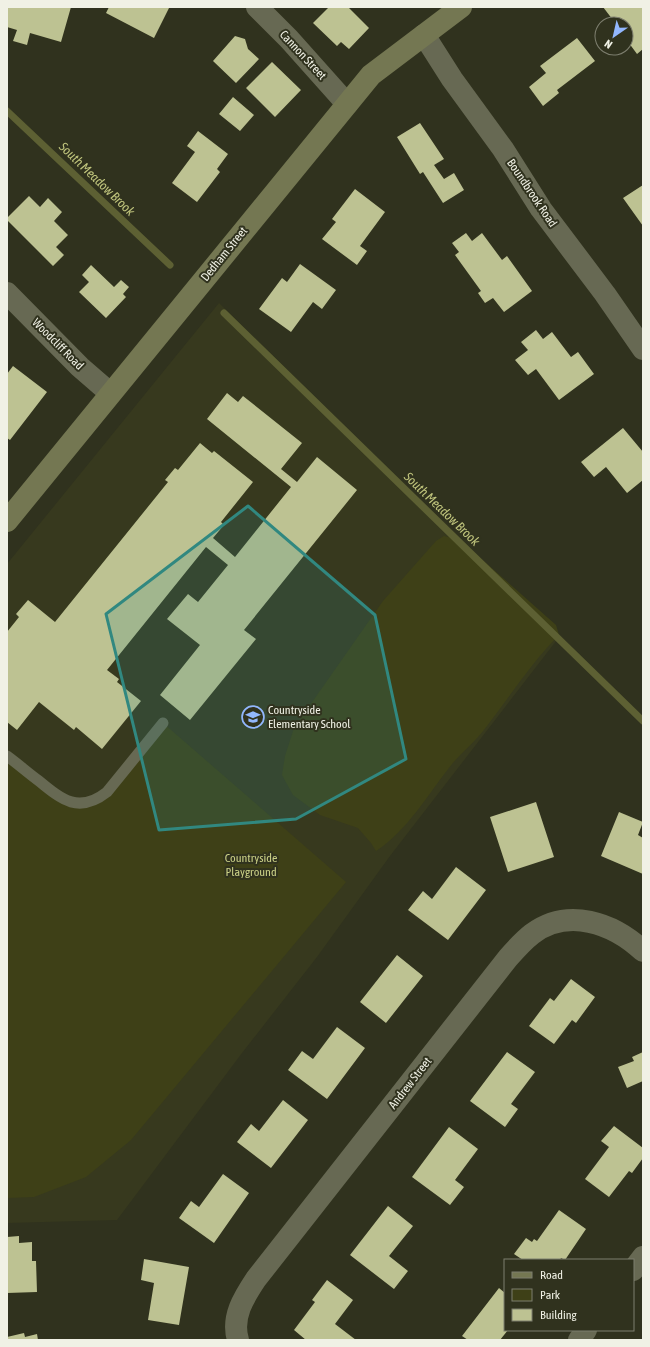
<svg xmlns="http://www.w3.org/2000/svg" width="650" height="1347" viewBox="0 0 650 1347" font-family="'Asap Condensed',sans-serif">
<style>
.built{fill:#37391e}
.green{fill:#3e4017}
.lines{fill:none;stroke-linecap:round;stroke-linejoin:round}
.stream{stroke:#5d6033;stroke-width:7}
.building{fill:#bdc292}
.lane{stroke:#676953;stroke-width:11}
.street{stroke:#676953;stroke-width:22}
.secondary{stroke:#747752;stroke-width:22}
.marked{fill:#318880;fill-opacity:0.2;stroke:#318880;stroke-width:3;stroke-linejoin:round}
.labels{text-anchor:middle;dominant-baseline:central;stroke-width:4;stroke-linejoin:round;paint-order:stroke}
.street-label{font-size:12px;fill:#f0f1e5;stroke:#30321e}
.poi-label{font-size:12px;fill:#f0f1e5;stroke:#30321e;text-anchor:start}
.park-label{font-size:12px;fill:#cbd187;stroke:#30321e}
.water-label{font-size:13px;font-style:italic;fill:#c0c57d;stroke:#30321e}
</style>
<rect width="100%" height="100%" fill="#30321e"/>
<!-- built -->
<path class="built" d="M219,303L530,608L560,636L390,856L317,957L242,1053L117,1220L7,1223V564Z"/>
<!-- green -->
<path class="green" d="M444,536L460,540L556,625L559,635C532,662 511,695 487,726C477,740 463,751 452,764C428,794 408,830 376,851L371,843L358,828L320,815L293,795L282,775L285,756L294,728L383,601L436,541Z
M163,723L346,882L131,1140L86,1177L34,1197L7,1198V756L66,801L98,799Z"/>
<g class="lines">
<!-- stream -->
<path class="stream" d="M7,111L170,265
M224,313L643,721"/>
</g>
<!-- building -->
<path class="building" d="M7,7H71L61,42L30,33L27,45L13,41L17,30L7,27Z
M109,7H167L169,8L154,38L106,13Z
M329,7H348L369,28L349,49L341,42L337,46L313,23Z
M603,7H643V49L637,54L626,39V24H616Z
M235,36L245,39L248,49L259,59L236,83L213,61Z
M577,38L595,61L557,90L559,93L543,106L529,87L546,73L540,66Z
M272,62L301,90L275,117L246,88Z
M233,97L254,115L240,131L219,114Z
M420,123L444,159L434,165L444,179L454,173L464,190L443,203L423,172L420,174L397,137Z
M198,131L228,154L217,169L220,172L197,202L172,183L195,152L187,146Z
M643,185V226L623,198Z
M355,189L385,212L360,246L367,251L357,265L322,239L336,222L332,219Z
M29,196L40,207L48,198L62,212L54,221L68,235L56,247L64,255L53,266L7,220V218Z
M466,233L472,241L482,233L502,260L507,256L532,291L504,312L493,298L485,303L478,293L481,291L455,255L459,252L452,243Z
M300,264L336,290L322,309L313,302L291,332L259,309L282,278L287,282Z
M91,265L114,287L121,280L129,287L123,294L126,297L106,318L79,292L89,282L82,275Z
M536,330L543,339L552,332L571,357L578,352L594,374L559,400L536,369L528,375L515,360L528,350L521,342Z
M13,366L47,392L10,440L7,438V390L8,389L7,388V374Z
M227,393L238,402L243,396L302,443L281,469L297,482L317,457L357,490L244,630L256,639L190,720L160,695L200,645L167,619L188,594L198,602L228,565L206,547L107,670L119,679L117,682L141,701L102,749L76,727L74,730L39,702L17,730L7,722V632L19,617L16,614L28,600L55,622L168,482L165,480L175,468L178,470L200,443L212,453L214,451L253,482L221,522L224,525L213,538L235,557L291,487L207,419Z
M623,428L643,452V480L627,493L606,467L594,477L581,462Z
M536,802L554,857L508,872L490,817Z
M619,812L643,822L638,835L643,838V874L601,856Z
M456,867L486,890L448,940L408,910L423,891L432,899Z
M397,955L423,976L386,1023L360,1002Z
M571,979L595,997L576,1023L572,1020L554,1044L529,1026L550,998L554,1001Z
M337,1027L365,1048L327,1099L288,1070L302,1051L313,1059Z
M507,1052L535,1072L511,1104L518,1109L505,1127L470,1101Z
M643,1052V1081L627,1088L618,1067L634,1061L632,1057Z
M283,1100L308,1120L271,1168L237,1142L251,1124L259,1131Z
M614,1126L643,1148V1158L632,1173L629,1171L609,1197L585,1179L609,1147L601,1141Z
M449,1127L478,1149L455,1180L464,1187L450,1205L412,1177Z
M223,1174L249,1193L214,1243L179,1218L191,1201L199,1207Z
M388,1206L413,1226L389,1256L408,1271L394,1289L350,1255Z
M559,1210L586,1229L565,1260L561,1258L560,1260H523L514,1254L526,1238L532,1242L534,1239L537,1241Z
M19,1236V1243L32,1242V1261H36L37,1292L7,1293V1237Z
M144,1259L189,1267L179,1325L148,1320L154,1283L141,1280Z
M327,1280L353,1300L335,1324L356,1340H306L294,1330L315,1302L312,1300Z
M499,1288L505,1293V1330H508L500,1340H468L462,1336Z
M24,1333L25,1337L37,1334L38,1340H7V1337Z"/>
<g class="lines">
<!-- lane -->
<path class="lane" d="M7,756C18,764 28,773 39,781C62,800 79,814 107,792L163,723"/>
<!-- street -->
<path class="street" d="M257,7L289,39L347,104
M424,35L452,79L503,149L541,209L605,294L643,349
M7,293L80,367L110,393
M633,1270L643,1257
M238,1340C231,1317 244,1297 256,1279L508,958C515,950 523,941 532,934C568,907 613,923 643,951
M579,1340L586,1330"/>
<!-- secondary -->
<path class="secondary" d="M7,521L371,75L461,7"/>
</g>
<!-- marked area -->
<path class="marked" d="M248,506L375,615L406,759L296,819L159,830L106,614Z"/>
<!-- icons -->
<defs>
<g id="school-ring" transform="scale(1.15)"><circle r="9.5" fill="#30321e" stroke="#92b7fd" stroke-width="1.5"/><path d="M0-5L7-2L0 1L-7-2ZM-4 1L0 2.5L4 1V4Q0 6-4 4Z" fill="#92b7fd"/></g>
</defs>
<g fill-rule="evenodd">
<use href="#school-ring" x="253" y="717"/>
</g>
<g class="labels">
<!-- street labels -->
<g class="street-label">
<text transform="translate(303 55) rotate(47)">Cannon Street</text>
<text transform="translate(532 193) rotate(56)">Boundbrook Road</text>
<text transform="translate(224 254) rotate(-51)">Dedham Street</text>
<text transform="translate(58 344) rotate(45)">Woodcliff Road</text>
<text transform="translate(410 1083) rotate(-52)">Andrew Street</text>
</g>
<!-- poi labels -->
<g class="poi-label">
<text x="268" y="710">Countryside<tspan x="268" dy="14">Elementary School</tspan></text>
</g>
<!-- park labels -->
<g class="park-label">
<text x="251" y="858">Countryside<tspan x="251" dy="14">Playground</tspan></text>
</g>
<!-- water labels -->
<g class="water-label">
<text transform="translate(97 179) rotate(44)">South Meadow Brook</text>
<text transform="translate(442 509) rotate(44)">South Meadow Brook</text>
</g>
</g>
<!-- border -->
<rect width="650" height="1347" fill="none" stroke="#f0f1e5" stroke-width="16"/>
<!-- legend -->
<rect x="504" y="1259" width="130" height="72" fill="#30321e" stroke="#7d7e6e"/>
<rect x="512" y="1272" width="20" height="6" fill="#747752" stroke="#7d7e6e"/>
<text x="540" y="1279" font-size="12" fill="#f0f1e5">Road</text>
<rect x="512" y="1289" width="20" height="12" fill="#3e4017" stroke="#7d7e6e"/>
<text x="540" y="1299" font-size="12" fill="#f0f1e5">Park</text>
<rect x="512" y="1309" width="20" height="12" fill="#bdc292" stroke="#7d7e6e"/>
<text x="540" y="1319" font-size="12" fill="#f0f1e5">Building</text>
<!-- north arrow -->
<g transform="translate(614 36) rotate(214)"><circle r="19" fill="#30321e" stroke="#7d7e6e"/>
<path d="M0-3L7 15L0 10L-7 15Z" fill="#92b7fd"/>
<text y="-6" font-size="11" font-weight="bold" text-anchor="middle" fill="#f0f1e5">N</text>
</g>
</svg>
